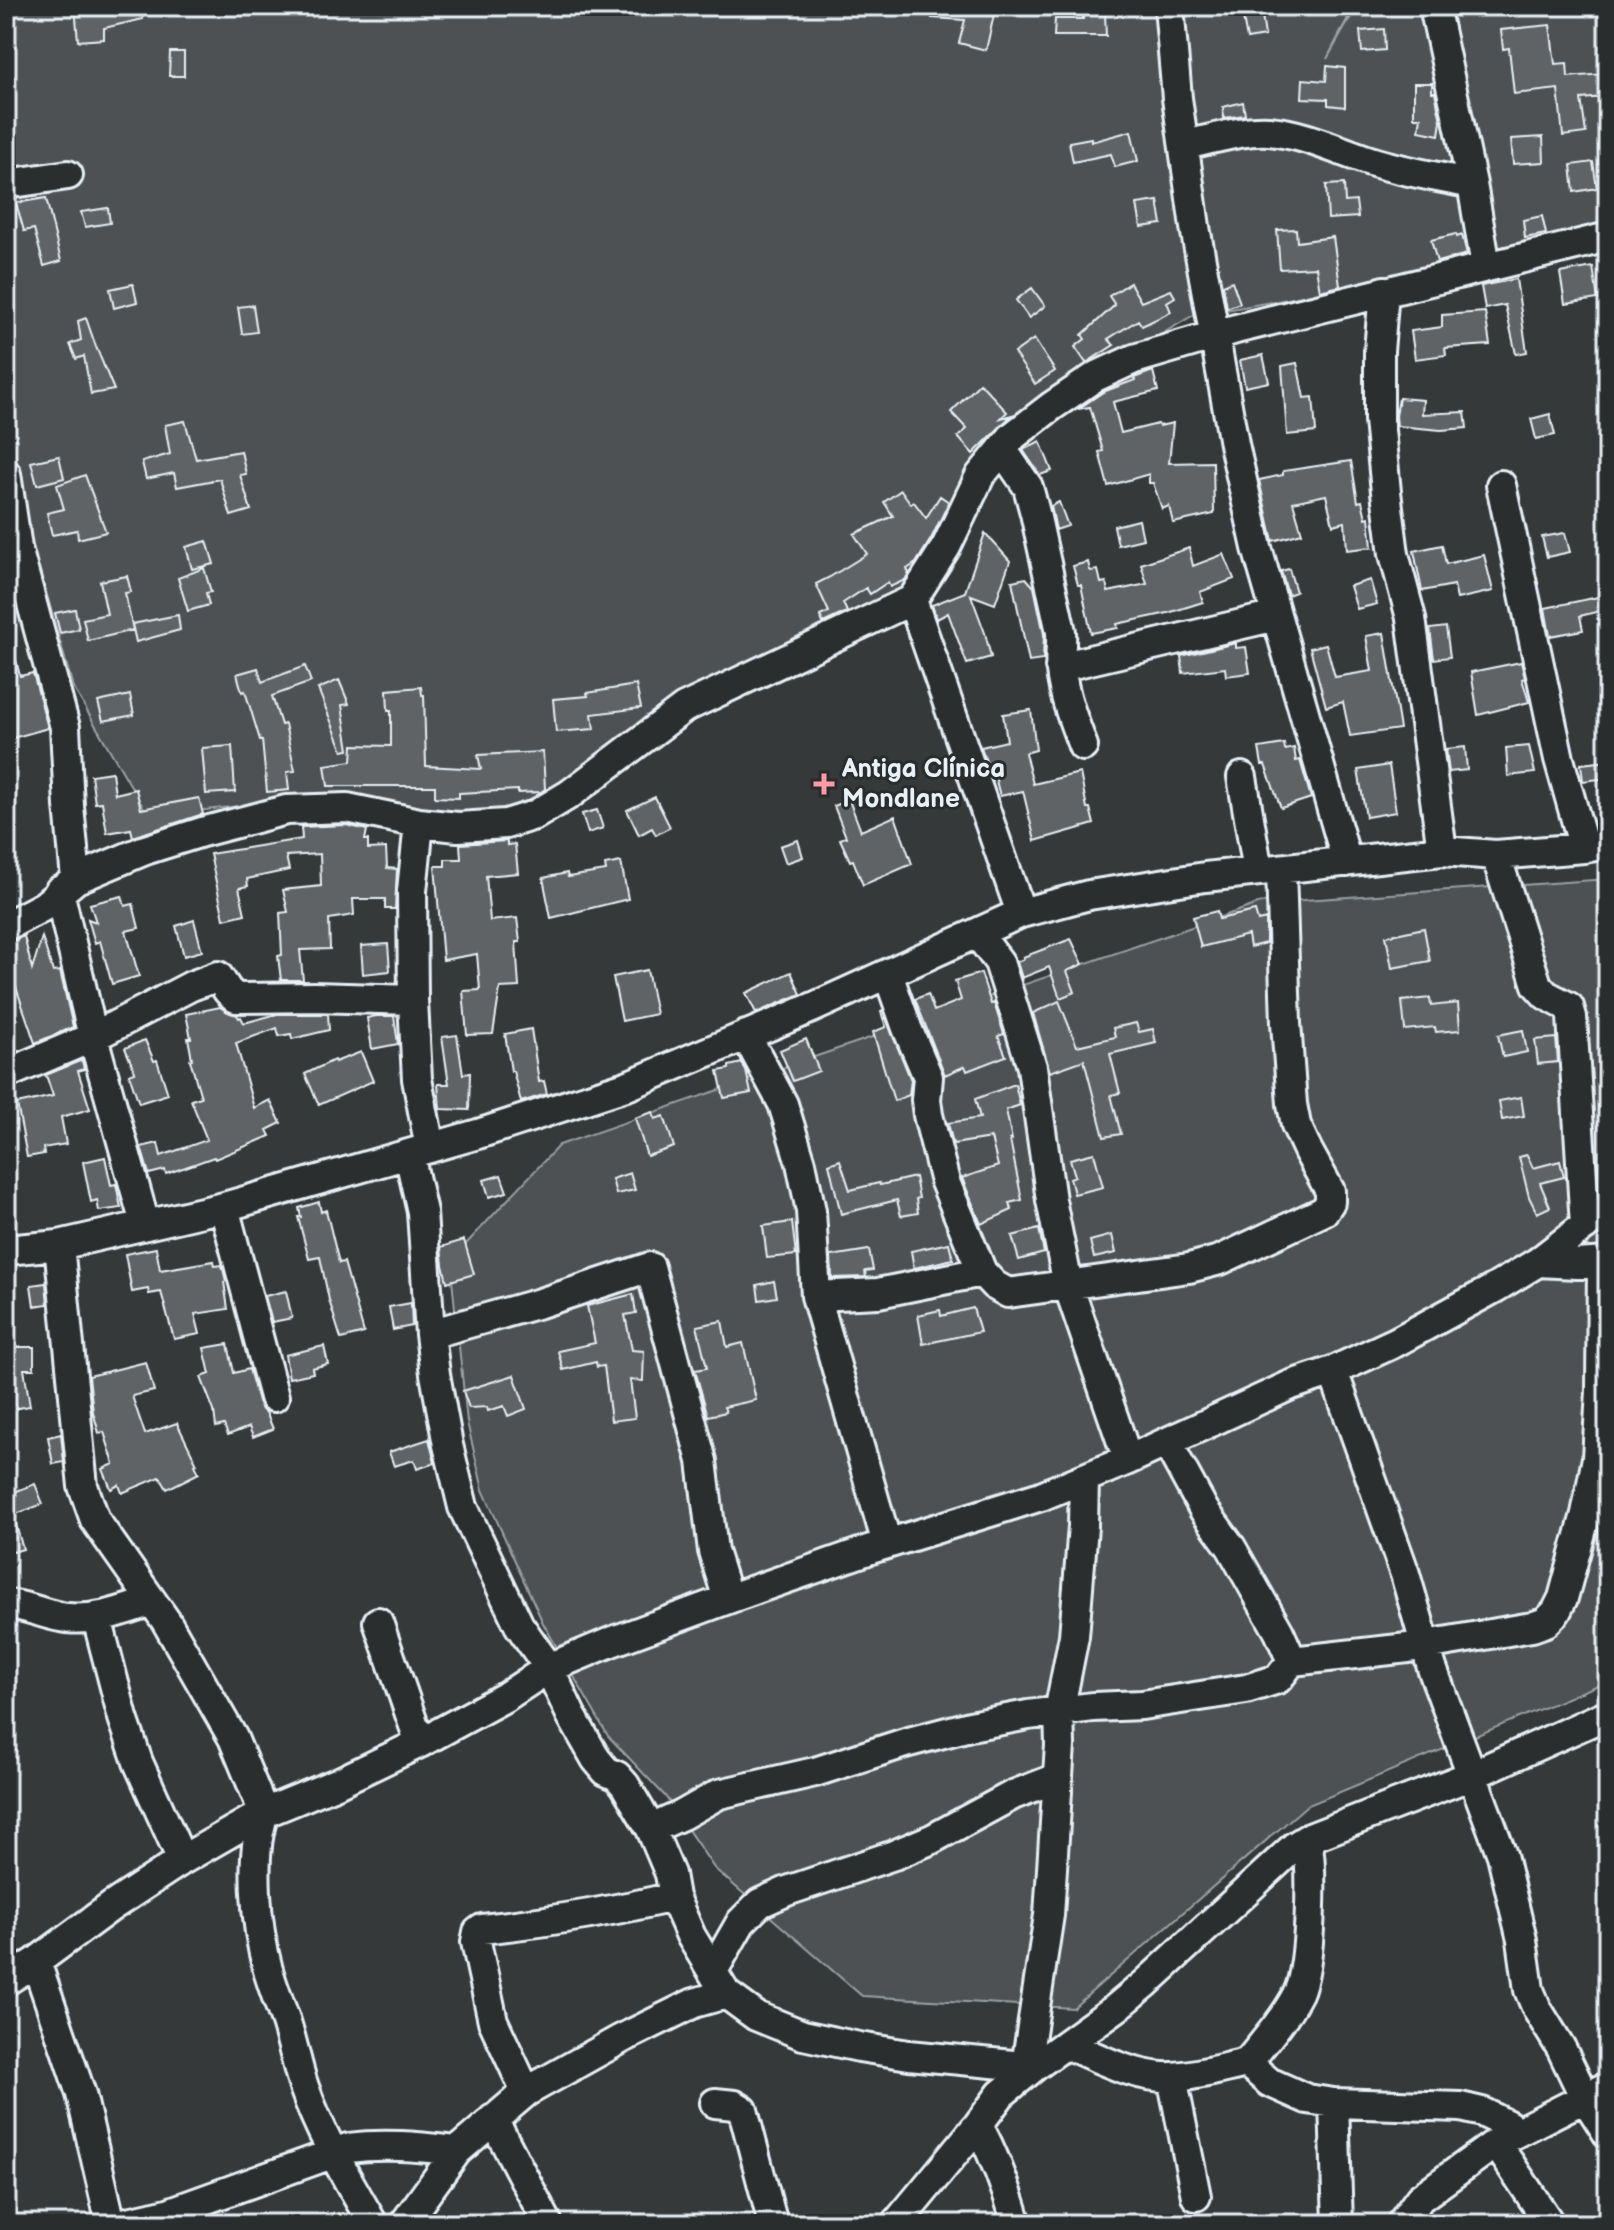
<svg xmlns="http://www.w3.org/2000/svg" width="1614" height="2230" viewBox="0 0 1614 2230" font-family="'Balsamiq Sans',sans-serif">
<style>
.green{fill:#4d5152;stroke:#9aa1a5;stroke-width:2}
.building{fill:#5f6365;stroke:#e8f1f8;stroke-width:2}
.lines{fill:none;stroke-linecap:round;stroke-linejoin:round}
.minor-casing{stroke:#e8f1f8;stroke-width:34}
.minor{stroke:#2a2d2e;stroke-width:28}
.poi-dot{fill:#ff9aa2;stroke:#2a2d2e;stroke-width:3}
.labels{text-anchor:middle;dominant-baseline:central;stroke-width:6;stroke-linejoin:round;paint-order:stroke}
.poi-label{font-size:26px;font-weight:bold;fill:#e8f1f8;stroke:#2a2d2e;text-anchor:start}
</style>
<rect width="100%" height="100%" fill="#35393a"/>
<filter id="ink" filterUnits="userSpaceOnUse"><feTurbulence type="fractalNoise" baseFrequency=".0125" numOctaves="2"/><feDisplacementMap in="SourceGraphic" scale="16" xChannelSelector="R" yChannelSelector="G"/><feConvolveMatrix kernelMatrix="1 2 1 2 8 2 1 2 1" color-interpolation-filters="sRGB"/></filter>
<g filter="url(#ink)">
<!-- green -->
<path class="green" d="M6,6H1354L1327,59L1357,6H1608V242L1192,316L1022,418L906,598L537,805L453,813L327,795L149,817L73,687L39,567L6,564Z
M1608,879V1681L1306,1806L1073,2008L862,1996L714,1868L665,1796L608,1736L543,1623L483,1490L467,1422L450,1261L559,1145L1261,903Z"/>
<!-- building -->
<path class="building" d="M75,6H140L143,19L104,28V39L78,41Z
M932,6H996L986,50L959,43L965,20L932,18Z
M1105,14L1106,36H1054L1055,19H1083V15Z
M1262,15L1265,36L1247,39L1243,18Z
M1550,25L1555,64L1567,63L1568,77L1604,74L1605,97L1581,99L1586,133L1563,136L1558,89L1514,94L1509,48L1503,49L1501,30Z
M1384,29L1385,50L1362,52L1360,31Z
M170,52H184V76H169Z
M1327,66L1345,68V107L1328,105V99L1302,98L1303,79L1326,81Z
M1414,83H1432V92H1435L1441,121L1439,135L1419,131L1421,117H1414Z
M1243,102L1245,115L1224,118L1223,107Z
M1131,131L1138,161L1115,167L1111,154L1073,162L1069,142L1091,138V142Z
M1543,137L1544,162L1513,164L1511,139Z
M1593,162L1597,188L1574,192L1571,165Z
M1344,184L1345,202L1356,201L1358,217L1328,219L1326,185Z
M46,198L61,261L44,266L34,229L24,231L16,203Z
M1158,201L1162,224L1141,227L1137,204Z
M108,208L110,223L85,227L81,212Z
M1542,216L1546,234L1525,238L1523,220Z
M1296,229L1297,242L1333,237L1340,286L1320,291L1316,267L1280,269L1277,230Z
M1456,234L1457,237L1462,235L1467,254L1437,262L1431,240Z
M1593,267L1598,299L1565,304L1560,273Z
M1516,279L1527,352L1516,354L1505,305L1485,309L1481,286Z
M1232,281L1240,303L1227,308L1223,285Z
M1130,283L1141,302L1171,290L1175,297L1167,302L1171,312L1142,326L1138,320L1108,339L1114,345L1086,363L1075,347L1085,339L1082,335L1115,305L1109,296Z
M133,284L137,302L114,308L110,289Z
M1032,288L1045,306L1029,318L1016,300Z
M253,305L257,332L242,334L238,307Z
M1485,312L1490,345L1445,348L1446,355L1415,359L1411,331L1442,327V315Z
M86,318L96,347L114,390L91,394L84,356L76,359L70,344L81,340L78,321Z
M1034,339L1055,371L1035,384L1014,353Z
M1263,355L1269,382L1245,387L1240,360Z
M1297,363L1304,398L1313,397L1316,432L1287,435L1282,366Z
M1153,371L1158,391L1113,402L1121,433L1158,424L1159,426L1173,423L1169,463L1213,462L1214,514L1173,523L1169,506L1162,509L1153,483H1149V474L1108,486L1099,452L1103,451L1090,407L1078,409L1103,392L1135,380L1134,378Z
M980,383L1007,412L1001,418L1012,415L973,454L958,437L967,429L951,412Z
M1399,398L1423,400L1422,414L1465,412L1467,428L1441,430L1397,426L1396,416Z
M1550,414L1555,435L1536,439L1531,419Z
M185,421L196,459L241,451L246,474L240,475L251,510L231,516L220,479L177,487L174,473L146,479L142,462L170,454L165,425Z
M1040,441L1052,471L1040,475L1023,450Z
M59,456L64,478L37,485L31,462Z
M1351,461L1358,502L1362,501L1366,518L1369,517L1372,547L1347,550L1345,522L1333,525L1326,495L1293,502L1302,533L1273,541L1259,480L1283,475V471Z
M85,475L106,532L78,539L77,530L52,535L47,513L64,509L57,485Z
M901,490L911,504L914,502L926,518L940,496L949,502L931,539L916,563L907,569L909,573L905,580L890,587L888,582L870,594L866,588L843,603L847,612L823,623L820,616L829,612L816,584L830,577L867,554L854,534L893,516L884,502Z
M1059,502L1068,526L1056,530L1051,506Z
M1139,520L1143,539L1118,545L1114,526Z
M985,533L1010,561L995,604L971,595L985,633L991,657L967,664L948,613L937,619L932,605L965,592Z
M1565,533L1570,552L1547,557L1542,537Z
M207,541L214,564L192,569L186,547Z
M1442,545L1446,564L1484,555L1493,591L1457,599L1454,585L1422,591L1414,551Z
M1189,548L1193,566L1224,554L1234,579L1200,592L1203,602L1168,613L1117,624L1118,628L1091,633L1081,585H1078L1073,566L1088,562L1090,571L1098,570L1101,583L1106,582L1108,592L1147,584L1141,564Z
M204,568L211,592L206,593L209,605L188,611L178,578Z
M1289,569L1296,592L1288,595L1281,571Z
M127,576L131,592L125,593L133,630L88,641L83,619L107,614L100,581Z
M1026,578L1034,587L1044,634L1043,660L1029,662L1012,581Z
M1370,580L1377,604L1357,609L1350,586Z
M1608,595V609L1580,616L1583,630L1550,636L1545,608Z
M75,609L79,629L60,633L55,613Z
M178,615L180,630L136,642L132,624Z
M1446,627L1450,657L1434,659L1430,629Z
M1384,633L1400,729L1350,736L1343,702L1326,707L1310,648L1326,644L1335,677L1372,671L1366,636Z
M6,641H11L20,676L33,673L48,728L6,740Z
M1236,643V648L1246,647L1250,673L1226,676L1225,668L1183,673L1181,656Z
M1521,662L1525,678L1522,679L1529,702L1478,715L1471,672Z
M305,666L311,682L272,696L281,725L285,724L295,771L287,772L289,790L267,792L262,740H260L245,691L242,692L237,674L258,668L262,682Z
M339,680L349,704L342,705L349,750L343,751L318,689Z
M636,685L641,708L592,714L594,729L556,732L553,699L588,696L587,693Z
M421,687L422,695H424L426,766L481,769L478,755L543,752L545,789L541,792L518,793V790L459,793V798L435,797V786H328L325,765L352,761L353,745L391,746V710H388L387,690Z
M130,695L134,715L103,721L98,702Z
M1031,710L1036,750L1025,753L1033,784L1080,773L1087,808H1090L1094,824L1035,841L1023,791L1000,796L993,769L989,770L981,747L1007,741L1003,714Z
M1284,744L1285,750L1294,748L1296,761L1300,760L1311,798L1281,808L1265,765H1262L1259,748Z
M232,746L235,792L206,794L202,748Z
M1529,746L1535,773L1508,776L1506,748Z
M1465,747L1467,770L1449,772L1446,749Z
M1608,761V778L1583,781L1581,764Z
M1389,765L1396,812L1366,817L1358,770Z
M112,772L115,794L136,789L141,809L199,798L203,814L133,837L131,829L107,833L102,802L95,803L91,775Z
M655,797L670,827L656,835L652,828L639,835L627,810Z
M849,800L861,831L895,816L912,864L863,885L853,860L850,861L840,839L846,837L834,806Z
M597,810L603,828L588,833L582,814Z
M346,825L367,830L365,840H368V849L386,848L387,868L397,869L395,909H385V899H353L354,915L329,919L330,949L300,950L303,980H281L278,956L282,955L280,913L288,912L283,890L321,886L320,854L286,856L289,870L247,879L248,886L239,888L245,914L224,919L210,854L302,839L301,827Z
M798,840L803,857L786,863L780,846Z
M507,841V845L515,844L518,873L486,876L490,921L517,918L520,942H516L519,987L500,988L493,1034L467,1035L463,991L480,990L477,954L443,960L435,866H445V859H461L460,844Z
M621,862L628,899L551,918L543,878L567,873L568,877L606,871L605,865Z
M122,896L125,906L133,904L139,928L126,931L139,976L112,984L100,941L95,943L88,919L96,922L90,904Z
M1217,911L1219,919L1255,911L1258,921L1266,919V943L1250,947L1248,935L1201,947L1193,917Z
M194,920L202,951L184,956L176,926Z
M1424,928L1430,961L1392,968L1386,936Z
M24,936L32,969L42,937L53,972L60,971L73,1027L35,1043L7,961L12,960L7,943Z
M1071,939L1083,964L1067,971L1075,992L1060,998L1049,967L1022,978L1017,962L1024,959L1023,957Z
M388,944L390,971L363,974L361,946Z
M647,970L656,1014L622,1021L613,977Z
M791,972L801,994L756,1013L746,993Z
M981,973L991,1004L994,1003L1004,1034L998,1036L1006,1056L967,1071L965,1066L945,1075L915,999L928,994L934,1011L961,1000L955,981Z
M1430,998L1431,1006L1458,1003L1460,1030L1436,1032L1435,1027L1405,1030L1402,1001Z
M1059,1001L1077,1046L1115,1037L1113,1028L1136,1023L1139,1032L1153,1029L1156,1043L1110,1054L1120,1093L1111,1095L1121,1134L1104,1137L1084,1060L1050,1072L1033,1013Z
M220,1007L226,1011L237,1015L239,1018L241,1017L244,1023L277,1014H328L329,1030L292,1039L291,1034L279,1036L277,1028L236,1043L254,1108L270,1100L281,1123L267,1130L270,1136L215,1159L214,1157L166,1174L165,1170L149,1174L141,1147L158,1143L161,1156L207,1140L191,1100L201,1097L190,1060L192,1059L188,1038H191L186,1014Z
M883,1011L911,1080L909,1095L894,1101L873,1032L886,1027L881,1012Z
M376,1016H394L398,1044L372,1049L367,1018Z
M531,1029L539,1082L544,1081L547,1094L521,1102L513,1071H511L505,1034Z
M1523,1030L1527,1052L1503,1057L1498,1035Z
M457,1035L463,1074L470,1073L469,1110L440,1109L438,1084H449L442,1037Z
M1556,1038L1558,1062L1538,1064L1535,1040Z
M806,1039L819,1071L793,1081L780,1050Z
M145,1040L154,1061L157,1060L168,1094L139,1103L129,1074L135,1072L125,1048Z
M361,1052L373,1081L319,1105L305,1074L334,1060L335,1062Z
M82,1060L84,1069L78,1071L90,1109L61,1117L66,1144L43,1148L44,1154L27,1157L17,1104L53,1096L46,1075Z
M742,1063L746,1071L751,1093L724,1098L718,1071L729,1069V1066Z
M1015,1084L1020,1105L1006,1110L1012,1140H1010L1022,1200L1009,1203L1012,1210L981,1224L962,1178L998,1166L991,1138L953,1144L948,1123L980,1118L975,1099Z
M1521,1097L1524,1116L1502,1120L1499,1101Z
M653,1112L655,1119L664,1116L674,1147L647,1156L635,1118Z
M1094,1153L1103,1187L1074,1194L1070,1178L1075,1176L1070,1159Z
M1527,1155L1533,1168L1560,1161L1564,1177L1540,1183L1550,1207L1537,1213L1529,1197L1519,1157Z
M105,1157L111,1185L116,1184L121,1208L99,1211L97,1200L91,1202L83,1162Z
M840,1160L850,1190L879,1183L880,1185L915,1177L919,1198L916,1199L918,1213L901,1216L897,1200L841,1214L829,1164Z
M630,1173L635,1190L616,1194L612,1179Z
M501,1175L507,1192L489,1197L484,1180Z
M319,1202L321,1212L326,1210L339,1263L344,1262L364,1333L341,1339L329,1300L320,1257L309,1259L298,1217H301L299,1208Z
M792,1222L796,1255L767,1258L763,1226Z
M1039,1229L1044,1253L1019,1260L1012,1236Z
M1112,1235L1116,1253L1094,1258L1090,1241Z
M464,1240L474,1274L447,1282L443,1265L441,1247Z
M949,1243L953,1259L914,1268L911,1251Z
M156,1248L160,1270L214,1261L215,1266L222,1265L226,1281L224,1282L228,1309L195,1314L200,1334L174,1339L161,1292L149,1294L148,1289L132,1292L125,1254Z
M869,1250L873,1270L865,1271L866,1277L832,1278L831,1256Z
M774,1281L777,1297L759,1300L757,1285Z
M46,1283L48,1304L34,1306L31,1285Z
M286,1291L292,1318L272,1322L265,1296Z
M633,1294L636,1313L625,1315L632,1350L644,1351L643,1381L630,1380L635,1418L611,1421L604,1366L597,1367L596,1362L563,1370L558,1351L595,1343L587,1306Z
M411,1303L412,1326L393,1330L389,1307Z
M973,1308L980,1332L923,1344L918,1315L940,1310L941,1316Z
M722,1321L727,1347L743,1343L756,1400L724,1407L726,1412L708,1416L695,1370L707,1368L697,1326Z
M228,1344L234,1373L249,1369L258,1401L262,1410L266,1412L273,1429L253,1437L249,1427L228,1435L224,1425L216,1427L214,1411L201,1377L210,1374L204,1348Z
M324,1346L328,1364L312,1368L313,1373L289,1378L285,1355Z
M6,1347H34V1369H24L30,1406L6,1410Z
M146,1362L154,1391L132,1396L145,1434L177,1423L197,1464L195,1465L199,1473L167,1489L160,1477L122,1493L119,1485L111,1489L103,1469L114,1464L104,1432L99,1433L93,1412L89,1376Z
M514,1375L526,1409L508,1416L504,1406L488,1411L487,1407L469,1408L463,1391Z
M61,1434L64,1462L53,1464L48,1437Z
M429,1439L435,1463L417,1469L414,1460L394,1466L389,1452Z
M35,1484L43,1504L13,1515L23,1549L6,1554V1495Z"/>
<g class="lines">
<!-- minor casing -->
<g class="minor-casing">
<path id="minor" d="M1169,6L1177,98L1195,227L1234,444L1257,548L1347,862
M1434,6L1472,184L1486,266
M1184,145C1211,140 1242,129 1269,131C1303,134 1332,148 1364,159C1398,171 1436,176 1472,184
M6,184L68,175
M1384,291L1379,351V420L1386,492L1394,554L1411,618L1442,851
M1002,449L1028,487L1035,513L1061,632C1062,645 1059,659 1061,671C1064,697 1074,722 1083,746
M6,474L17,548L65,727L69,806L76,879
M1501,485L1559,759L1584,848
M912,600L1021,913
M1060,667L1276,616
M1242,777L1258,871
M419,823L412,891L413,1000L417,1079L430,1148
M1496,855L1537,985L1546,995L1569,1007L1572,1017L1585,1226
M59,891L93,1037L145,1224
M6,926L44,906L76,879L145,850L202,832L286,810L347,808L419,823L458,827L506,824L535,815L570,794L684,708L912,600L946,547L980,476L1013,436L1052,406L1095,377L1134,359L1236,329L1608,237
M977,933L999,962L1032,1067L1051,1200L1068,1285L1128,1460
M888,974L907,1028L928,1077L926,1100L928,1115L945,1182L982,1272
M746,1035L783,1104L801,1163L811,1211L816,1296L887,1544
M6,1074L93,1037L191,986L218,976L228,991L236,998L314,997L413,1000
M409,1154L422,1212L430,1334L435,1374L448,1445L463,1507L519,1625L549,1668L571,1715L596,1759L606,1771L617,1776L625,1785L651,1829L670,1874L674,1897L691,1936L726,1994L756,2016L803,2035L859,2047L909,2055L1034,2067
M224,1207L274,1397
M59,1245L83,1486L95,1520L166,1621L233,1738L264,1813C249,1856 256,1926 268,1970C273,1988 280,2005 286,2022C293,2044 297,2066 304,2087C321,2136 348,2180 373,2224
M6,1250L59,1245L224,1207L478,1134L629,1085L814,1007L1021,913L1089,895L1205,877L1442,851L1496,855L1584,848L1608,844
M1538,1262L1577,1264L1608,1262
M816,1296L878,1293L982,1272L994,1285L1008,1293L1189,1268L1220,1260L1324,1211L1330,1202V1191L1308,1151L1296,1125L1292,1104L1286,1023L1281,869
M430,1334L540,1303L650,1267L702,1461L713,1551L728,1599
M1333,1371L1405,1574L1432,1668L1502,1855L1522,1940L1529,1990L1537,2009L1561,2048L1585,2098L1608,2134
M1167,1442L1204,1510L1231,1547L1279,1632L1292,1661
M6,1604C27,1605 46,1616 67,1618C97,1621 124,1610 152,1601
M97,1618L123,1718L138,1762L182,1860
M378,1622L420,1743
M651,1829L682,1815L719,1794L815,1772L905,1743L970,1726L1028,1715L1093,1707L1142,1705L1246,1689L1278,1679L1292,1661L1408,1648L1532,1627L1546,1622L1556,1612L1563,1598L1586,1514L1597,1458L1601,1391L1602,1263
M36,1962L81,2094L111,2224
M713,1971L741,1922L760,1903L787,1891L894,1855L932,1839L1013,1795L1057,1778
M6,1981L36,1962L112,1906L182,1860L264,1813L337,1783L420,1743L505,1697L549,1668L611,1642L728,1599L871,1549L1041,1496L1128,1460L1291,1385L1333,1371L1396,1342L1495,1288L1538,1262L1608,1208
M1066,2044C1099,2058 1137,2079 1173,2077C1198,2076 1223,2068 1247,2063C1265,2041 1285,2018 1298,1993C1311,1965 1313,1869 1307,1839
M1247,2063L1269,2082L1307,2099L1334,2103L1461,2107L1482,2112L1508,2125L1517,2132
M1026,2066L1049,1915L1060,1745L1059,1712L1074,1636L1083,1526L1084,1478
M1172,2077L1196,2196
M526,2092L493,2021L476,1942L478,1932L482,1929C549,1922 609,1912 674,1897
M715,2103L735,2105L743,2110L773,2224
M1334,2103L1338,2224
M493,2119L548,2224
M978,2125C995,2157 1007,2189 1017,2224
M1496,2143L1550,2224
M119,2224L168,2213L348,2148C386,2143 420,2147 457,2151
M404,2224L457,2151L526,2092L621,2039L694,2003L726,1994
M896,2224L978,2125L1001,2094L1034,2067L1116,2008L1145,1984L1294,1847L1307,1839L1472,1775L1608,1714
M1401,2224L1420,2198L1496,2143L1608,2086"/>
</g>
<!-- minor -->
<use href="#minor" class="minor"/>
</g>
</g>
<!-- markers -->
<path class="poi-dot" d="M820 772h8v8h8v8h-8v8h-8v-8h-8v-8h8z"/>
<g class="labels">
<!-- poi labels -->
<g class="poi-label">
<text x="842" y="769">Antiga Clínica<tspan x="842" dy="30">Mondlane</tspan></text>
</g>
</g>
<!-- margin -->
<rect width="1614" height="2230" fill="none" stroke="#2a2d2e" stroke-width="32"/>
<rect x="16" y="16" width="1582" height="2198" fill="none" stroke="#e8f1f8" stroke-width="3" filter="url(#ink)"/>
</svg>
